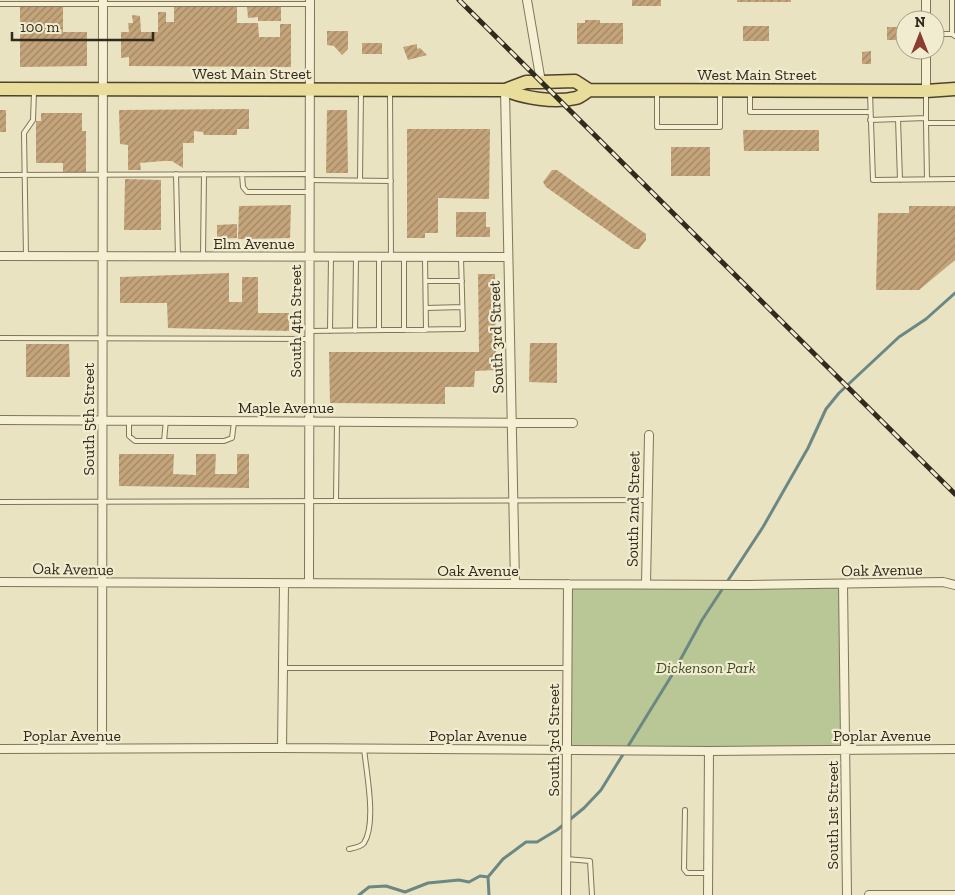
<svg xmlns="http://www.w3.org/2000/svg" width="955" height="895" viewBox="0 0 955 895" font-family="'Zilla Slab',serif">
<style>
.green{fill:#b9c696}
.lines{fill:none;stroke-linecap:round;stroke-linejoin:round}
.stream{stroke:#6b8885;stroke-width:3}
.building{fill:url(#building-hatch)}
.lane-casing{stroke:#81745a;stroke-width:6}
.street-casing{stroke:#81745a;stroke-width:10}
.primary-casing{stroke:#4e422e;stroke-width:15}
.lane{stroke:#f5f0d3;stroke-width:4}
.street{stroke:#f5f0d3;stroke-width:8}
.primary{stroke:#e9dd9b;stroke-width:12}
.rail-casing{stroke:#322a1d;stroke-width:5}
.rail{stroke:#f1ecd0;stroke-width:3;stroke-dasharray:9;stroke-linecap:butt}
.labels{text-anchor:middle;dominant-baseline:central;stroke-width:4.5;stroke-linejoin:round;paint-order:stroke}
.street-label{font-size:16px;fill:#322a1d;stroke:#f1ecd0}
.park-label{font-size:16px;font-style:italic;fill:#3d4c26;stroke:#f1ecd0}
</style>
<defs>
<pattern id="building-hatch" width="6" height="6" patternUnits="userSpaceOnUse" patternTransform="scale(1.25)"><rect width="6" height="6" fill="#c4a47a"/><path d="M-1 1l2-2M0 6l6-6M5 7l2-2" fill="none" stroke="#a08663"/></pattern>
</defs>
<rect width="100%" height="100%" fill="#e9e3c1"/>
<!-- green -->
<path class="green" d="M568,584H843L846,748L566,749Z"/>
<g class="lines">
<!-- stream -->
<path class="stream" d="M359,895L369,887L386,886L405,892L428,883L459,880L469,882L480,876L488,877
M489,895L488,877L503,859L526,842H537L557,830L584,808L601,790L672,675L702,620L763,527L808,448L826,409L839,393L899,337L926,319L955,293"/>
</g>
<!-- building -->
<path class="building" d="M632,0H661V6H632Z
M737,0H791V2H737Z
M174,6H237V23H258L259,37H280V24H291V67L129,66V57L121,58V32H129L128,23H133L132,15L140,16L141,32H158V12H166V22H174Z
M247,6H281V21H258V17L248,18Z
M20,7H63V32H87V66L20,67Z
M585,20H600V23H623V44H577V23H585Z
M743,26H769V41H743Z
M887,27H905V40H887Z
M327,31H348V49L342,55L334,46L327,45Z
M362,43H382V54H362Z
M417,44V49L420,48L427,55L408,60L403,47Z
M871,51V64H862V52Z
M249,109V129H237V135H204L203,132L194,131V143H183V168L172,161H163L140,163L141,170H128V145L120,144L119,110Z
M0,110H6V132H0Z
M327,110H347L348,173H326Z
M41,113H82V131H86V172H63V163H36V121H41Z
M407,129H490L489,199L438,198V233H425V238H407Z
M743,130H819V151H744Z
M671,147H710V176H671Z
M552,170H557L646,234V240L639,249H634L546,187L543,182Z
M125,179L161,180V230H124Z
M291,205L290,238L238,239L239,206Z
M909,206H955V260L919,290H876L878,213H909Z
M456,212H486V227H490V237H456Z
M237,224V238L217,239V225Z
M229,273V302H242V277H258V313H289V331L168,328L167,303H120V277Z
M478,274H495L496,370L475,371L474,387H445V404L330,403L329,352H479Z
M530,343H557V383L529,382Z
M26,344H69L70,377H26Z
M119,454H174L173,474L196,475V454H216L215,474H237V454H249V488L119,486Z"/>
<g class="lines">
<!-- lane casing -->
<g class="lane-casing">
<path id="lane" d="M952,0V34L955,36
M0,4H310
M935,34H952
M390,92L391,257
M657,92V127H720V93
M750,93V112H870
M870,93L873,180L955,179
M926,93V123H955
M898,119L900,180
M870,120L926,118
M926,123L927,179
M176,174L178,257
M242,174L243,187L247,192H309
M0,175L309,174
M309,180L391,181
M360,180L361,92
M26,256L24,133L33,120L34,92
M203,257L204,174
M379,257V330
M404,257V330
M425,257L426,330
M426,281H462
M426,308L462,307
M309,331L463,329L461,258
M330,331L331,257
M355,331L356,257
M0,338L309,339
M129,420V436L135,441H224L232,438L234,422
M164,441L166,420
M336,501L337,421
M0,502L647,500
M283,668H567
M685,810L684,869L687,873H708
M349,849C354,848 361,847 364,843C377,823 366,771 364,748
M566,859L590,861L592,895"/>
</g>
<!-- street casing -->
<g class="street-casing">
<path id="street" d="M527,0L541,82
M926,0V20
M926,50V91
M505,90L515,583
M0,256L507,257
M0,420L573,423
M0,582L748,585L943,582L955,585
M309,583L310,0
M646,584L649,435
M843,584L847,895
M102,748L103,0
M282,748L284,584
M0,749L282,748L709,751L955,749
M566,895L568,584
M708,895L709,751
M869,895H955"/>
</g>
<!-- primary casing -->
<g class="primary-casing">
<path id="primary" d="M0,89L505,90C524,98 554,103 576,98C580,97 585,93 589,90
M505,90L526,82H541L575,81L589,90L926,91L955,89"/>
</g>
<!-- lane -->
<use href="#lane" class="lane"/>
<!-- street -->
<use href="#street" class="street"/>
<!-- primary -->
<use href="#primary" class="primary"/>
<!-- rail casing -->
<g class="rail-casing">
<path id="rail" d="M459,0L955,494"/>
</g>
<!-- rail -->
<use href="#rail" class="rail"/>
</g>
<g class="labels">
<!-- street labels -->
<g class="street-label">
<text x="252" y="73">West Main Street</text>
<text x="757" y="74">West Main Street</text>
<text x="254" y="243">Elm Avenue</text>
<text transform="translate(295 321) rotate(-90)">South 4th Street</text>
<text transform="translate(496 337) rotate(-92)">South 3rd Street</text>
<text x="286" y="407">Maple Avenue</text>
<text transform="translate(88 419) rotate(-90)">South 5th Street</text>
<text transform="translate(633 509) rotate(-89)">South 2nd Street</text>
<text transform="translate(73 569) rotate(1)">Oak Avenue</text>
<text x="478" y="570">Oak Avenue</text>
<text transform="translate(882 570) rotate(-1)">Oak Avenue</text>
<text x="72" y="735">Poplar Avenue</text>
<text x="478" y="735">Poplar Avenue</text>
<text x="882" y="735">Poplar Avenue</text>
<text transform="translate(553 740) rotate(-90)">South 3rd Street</text>
<text transform="translate(832 815) rotate(-90)">South 1st Street</text>
</g>
<!-- park labels -->
<g class="park-label">
<text x="706" y="667">Dickenson Park</text>
</g>
</g>
<!-- north arrow -->
<g transform="translate(920 35)"><circle r="24" fill="#f1ecd0" stroke="#a59e88"/>
<path d="M0-4L9 19L0 12L-9 19Z" fill="#8a3d30"/>
<text y="-8" font-size="14" font-weight="bold" text-anchor="middle" fill="#322a1d">N</text>
</g>
<!-- scale -->
<path d="M12 32v8h141v-8" fill="none" stroke="#322a1d" stroke-width="2.5"/>
<text x="20" y="32" font-size="15" fill="#322a1d" stroke="#f1ecd0" stroke-width="4" paint-order="stroke">100 m</text>
</svg>
